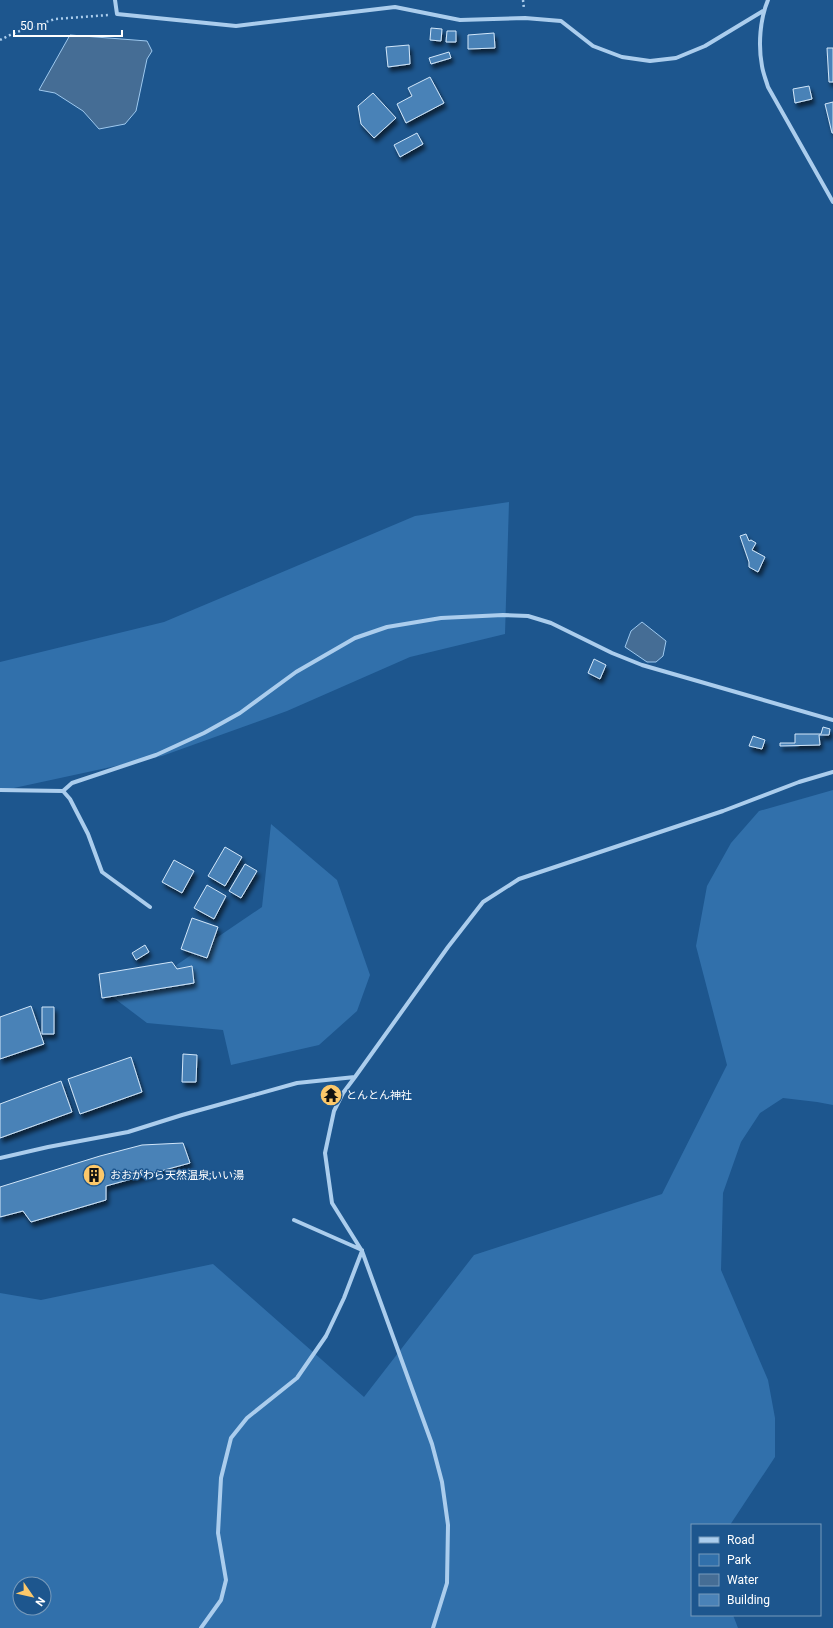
<svg xmlns="http://www.w3.org/2000/svg" width="833" height="1628" viewBox="0 0 833 1628" font-family="Roboto,'Noto Sans JP',sans-serif">
<style>
.green{fill:#3170ab;fill-rule:evenodd}
.water{fill:#456d95;stroke:#9ec9ef}
.building{fill:#4a82b7;stroke:#d1e6f9;filter:url(#shadow)}
.lines{fill:none;stroke-linecap:round;stroke-linejoin:round}
.path{stroke:#abcded;stroke-width:2.5;stroke-dasharray:2 3;stroke-linecap:butt}
.minor{stroke:#abcded;stroke-width:4}
.labels{text-anchor:middle;dominant-baseline:central;stroke-width:3;stroke-linejoin:round;paint-order:stroke}
.poi-label{font-size:11px;fill:#fff;stroke:#1d568e;text-anchor:start}
</style>
<defs>
<filter id="shadow"><feDropShadow dx="2.5" dy="4.5" stdDeviation="2" flood-color="#0009"/></filter>
</defs>
<rect width="100%" height="100%" fill="#1d568e"/>
<!-- green -->
<path class="green" d="M509,502L505,634L410,657L287,711L162,756L0,791V662L164,622L415,516Z
M833,790V1105L817,1102L783,1098L760,1113L741,1142L723,1193L721,1270L768,1380L775,1418V1457L730,1525H692V1615H733L738,1628H0V1293L41,1300L213,1264L364,1397L474,1255L662,1194L727,1065L696,946L707,886L731,843L759,811ZM20,1584H44V1608H20Z
M271,824L337,880L370,975L357,1011L319,1045L231,1065L223,1030L147,1023L110,995L150,983L262,907Z"/>
<!-- water -->
<path class="water" d="M70,35L147,41L152,51L147,59L136,111L125,124L99,129L83,111L55,93L39,90Z
M642,622L666,641L663,656L656,662H647L625,647L631,631Z"/>
<!-- building -->
<path class="building" d="M431,28L442,29L441,41L430,40Z
M447,31H456V42H446Z
M494,33L495,48L468,49V35Z
M409,45L410,64L388,67L386,47Z
M827,48H833V82H829Z
M449,52L451,58L431,64L429,58Z
M430,77L444,103L406,123L397,104L412,96L408,88Z
M809,86L812,99L795,103L793,89Z
M373,93L396,118L374,138L361,124L358,106Z
M833,102V133H832L825,104Z
M417,133L423,144L400,157L394,145Z
M746,534L749,541L751,540L756,543L752,550L765,557L758,572L749,567V562L740,536Z
M594,659L606,665L600,679L588,673Z
M823,727L830,729L829,735H819L820,745L780,746V743H795V734H821Z
M753,736L765,740L762,749L749,746Z
M225,847L242,857L225,886L208,876Z
M174,860L194,871L182,893L162,882Z
M245,864L257,871L241,898L229,891Z
M207,885L226,896L214,919L194,908Z
M192,918L218,927L207,958L181,949Z
M145,945L149,952L136,960L132,953Z
M172,962L177,969L192,966L194,983L102,998L99,974Z
M31,1006L44,1044L0,1059V1017Z
M42,1007H54V1034H42Z
M183,1054L197,1055L196,1082H182Z
M131,1057L142,1092L80,1114L68,1079Z
M61,1081L72,1112L0,1138V1104Z
M183,1143L190,1163L106,1186V1200L31,1222L23,1211L0,1217V1187L100,1156L142,1145Z"/>
<g class="lines">
<!-- path -->
<path class="path" d="M523,0L524,9
M0,40L14,33L55,19L109,15"/>
<!-- minor -->
<path class="minor" d="M115,0L117,14L236,26L395,7L460,20L525,18L561,21L593,46L622,57L650,61L676,58L705,46L763,11
M768,0C760,19 758,45 762,66C763,73 766,80 768,87L833,202
M0,790L63,791L72,783L156,755L204,733L240,713L296,672L355,638L387,627L441,618L503,615L528,616L551,623L612,653L642,665L833,720
M63,791L70,799L88,834L102,872L150,907
M0,1158L48,1147L128,1132L182,1115L297,1083L355,1077
M294,1220L362,1250
M201,1628L221,1600L226,1580L218,1533L221,1478L231,1438L247,1418L297,1378L326,1336L344,1298L362,1251
M433,1628L447,1583L448,1525L442,1482L432,1444L362,1251L332,1203L325,1153L334,1111L343,1093L355,1077L448,947L483,902L519,879L723,811L799,782L833,772"/>
</g>
<!-- icons -->
<defs>
<g id="temple-disc" transform="scale(1.15)"><circle r="9.5" fill="#fcc86a" stroke="#1d568e"/><path d="M0-6L5-2H3V0L6.5 2.5H4V6H1.5V3h-3V6H-4V2.5H-6.5L-3 0V-2H-5Z" fill="#111"/></g>
<g id="building-disc" transform="scale(1.15)"><circle r="9.5" fill="#fcc86a" stroke="#1d568e"/><path d="M-4-6H4V6H1V3H-1V6H-4ZM-2.5-4.3h1.7v1.8h-1.7ZM.8-4.3h1.7v1.8H.8ZM-2.5-1h1.7V.8h-1.7ZM.8-1h1.7V.8H.8Z" fill="#111"/></g>
</defs>
<g fill-rule="evenodd">
<use href="#temple-disc" x="331" y="1095"/>
<use href="#building-disc" x="94" y="1175"/>
</g>
<g class="labels">
<!-- poi labels -->
<g class="poi-label">
<text x="346" y="1095">とんとん神社</text>
<text x="110" y="1175">おおがわら天然温泉;いい湯</text>
</g>
</g>
<!-- legend -->
<rect x="691" y="1524" width="130" height="92" fill="#1d568e" stroke="#779abb"/>
<rect x="699" y="1537" width="20" height="6" fill="#abcded" stroke="#779abb"/>
<text x="727" y="1544" font-size="12" fill="#ffffff">Road</text>
<rect x="699" y="1554" width="20" height="12" fill="#3170ab" stroke="#779abb"/>
<text x="727" y="1564" font-size="12" fill="#ffffff">Park</text>
<rect x="699" y="1574" width="20" height="12" fill="#456d95" stroke="#779abb"/>
<text x="727" y="1584" font-size="12" fill="#ffffff">Water</text>
<rect x="699" y="1594" width="20" height="12" fill="#4a82b7" stroke="#779abb"/>
<text x="727" y="1604" font-size="12" fill="#ffffff">Building</text>
<!-- north arrow -->
<g transform="translate(32 1596) rotate(124)"><circle r="19" fill="#1d568e" stroke="#779abb"/>
<path d="M0-3L7 15L0 10L-7 15Z" fill="#fcc86a"/>
<text y="-6" font-size="11" font-weight="bold" text-anchor="middle" fill="#ffffff">N</text>
</g>
<!-- scale -->
<path d="M14 30v6h108v-6" fill="none" stroke="#ffffff" stroke-width="2"/>
<text x="20" y="30" font-size="12" fill="#ffffff" stroke="#1d568e" stroke-width="3" paint-order="stroke">50 m</text>
</svg>
